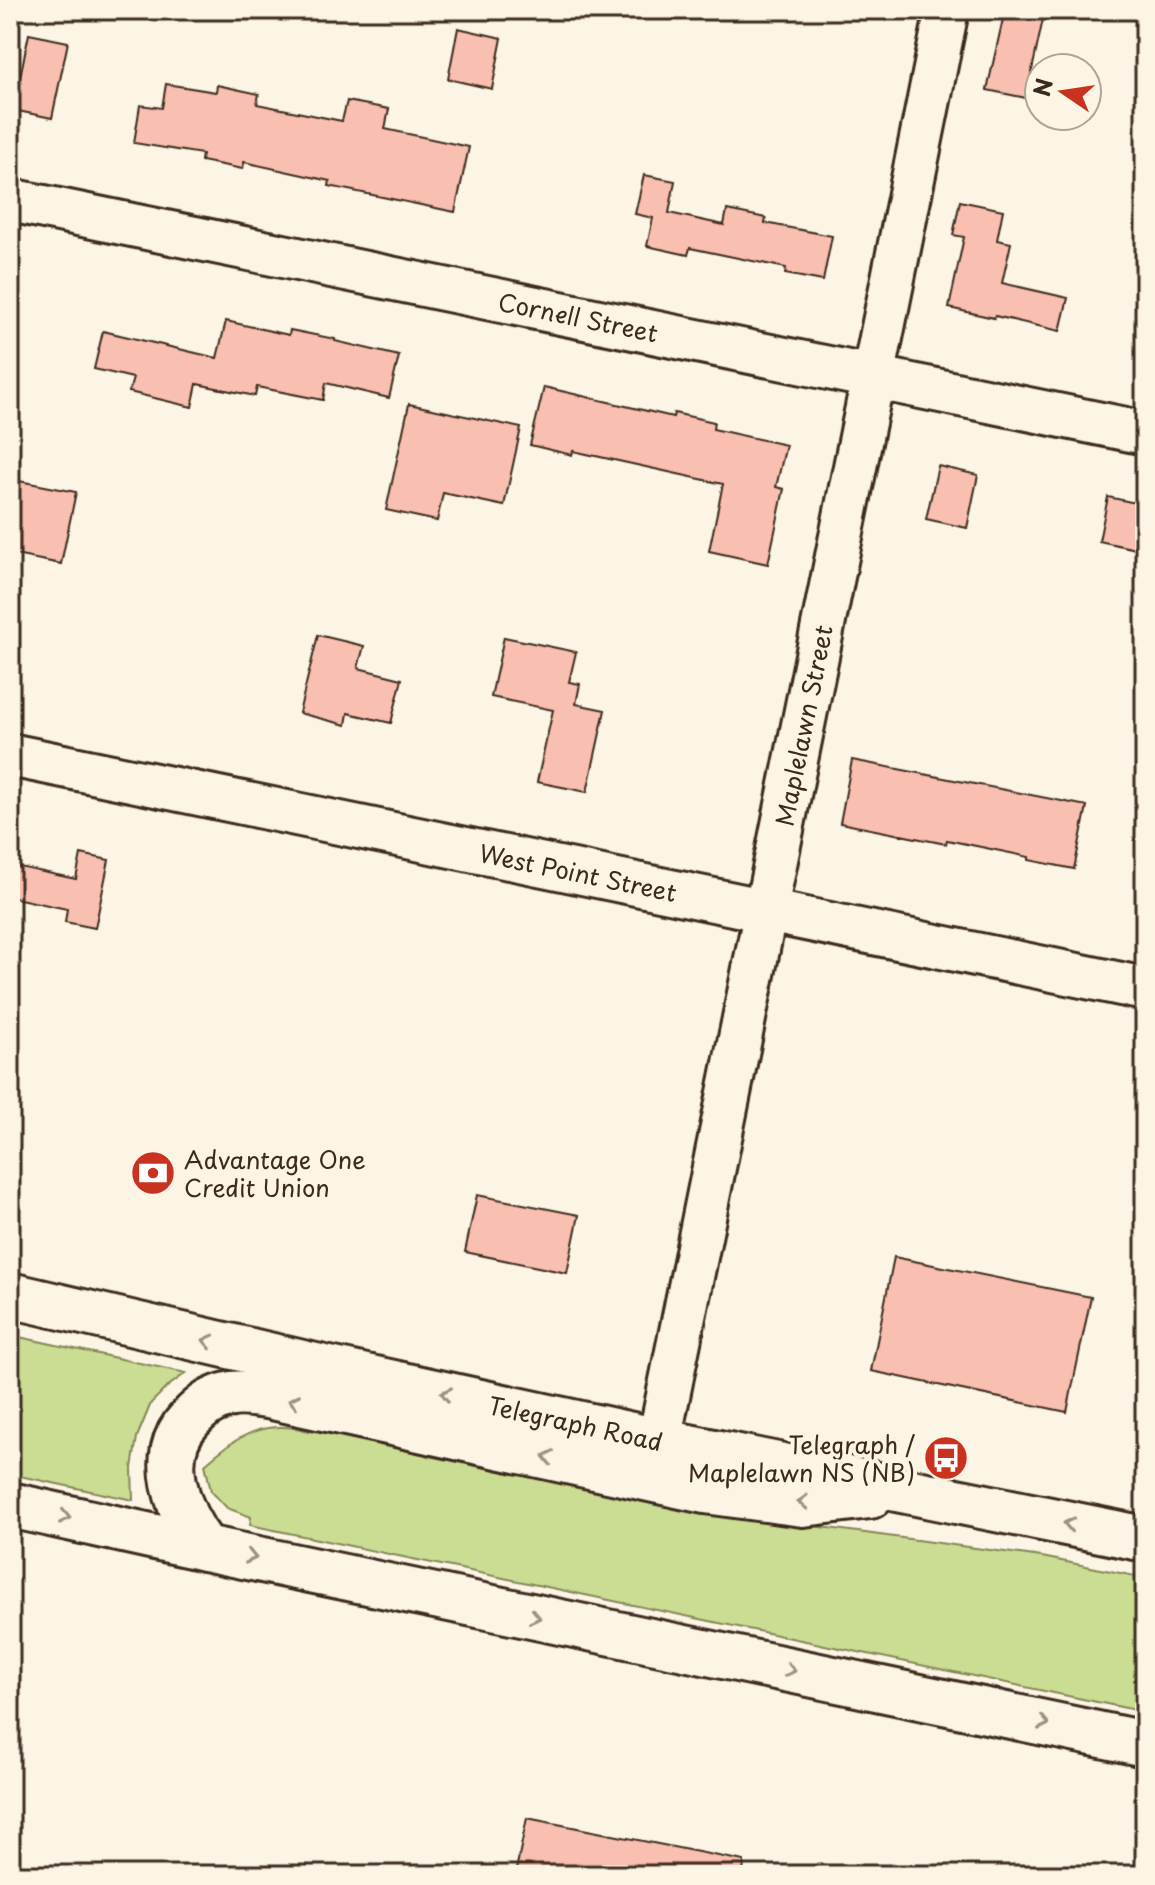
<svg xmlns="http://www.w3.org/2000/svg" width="1155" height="1885" viewBox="0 0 1155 1885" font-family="'Playpen Sans',sans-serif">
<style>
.green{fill:#cbdd92;stroke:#838458;stroke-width:2}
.building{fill:#f9c0b1;stroke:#3b2a1e;stroke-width:2}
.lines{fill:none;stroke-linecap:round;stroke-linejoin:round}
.street-casing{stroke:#3b2a1e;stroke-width:48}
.primary-casing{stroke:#3b2a1e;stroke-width:50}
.street{stroke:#fcf5e5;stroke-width:42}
.primary{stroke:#fcf5e5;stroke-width:44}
.oneway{stroke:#9c9082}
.labels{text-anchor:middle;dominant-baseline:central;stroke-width:8;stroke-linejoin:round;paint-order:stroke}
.street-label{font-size:24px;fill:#3b2a1e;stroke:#fcf5e5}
.poi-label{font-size:24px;fill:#3b2a1e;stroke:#fcf5e5;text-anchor:start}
</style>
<rect width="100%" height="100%" fill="#fcf5e5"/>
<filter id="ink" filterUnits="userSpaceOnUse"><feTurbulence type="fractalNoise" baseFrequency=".0125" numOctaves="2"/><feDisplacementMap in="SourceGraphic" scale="16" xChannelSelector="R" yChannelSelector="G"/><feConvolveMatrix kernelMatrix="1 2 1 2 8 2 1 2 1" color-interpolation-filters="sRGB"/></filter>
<g filter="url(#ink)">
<!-- green -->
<path class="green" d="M10,1335L186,1373L167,1387L151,1403L137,1437L132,1468L133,1500L10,1474Z
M312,1421L762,1519L1042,1557L1145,1578V1712L250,1525L251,1517L227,1508L211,1491L205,1464C238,1435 264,1419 309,1431Z"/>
<!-- building -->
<path class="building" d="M1005,10H1045L1026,98L987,90Z
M458,28L502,38L492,89L448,79Z
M29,34L68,42L52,118L13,110Z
M166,84L216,92L217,85L259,94L257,104L342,121L347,101L389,109L385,129L469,147L455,212L329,186L330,181L244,162L243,169L201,161L202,154L134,143L140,105L162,108Z
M644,175L675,181L669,213L724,225L727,210L766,218L765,223L832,236L823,281L785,274L786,268L690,248L688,255L647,246L653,218L635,214Z
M960,201L1003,210L997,240L1011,243L1002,283L1068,298L1060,331L995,316L994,318L949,308L964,237L953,235Z
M226,321L289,335L290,330L335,339V341L399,356L389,398L326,383L323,400L257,387L255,396L197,384L192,407L129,392L133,378L94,369L103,331L217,358Z
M544,387L673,417L674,413L714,422L713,429L786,445L776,487L784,489L768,564L709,551L723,484L573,451L572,455L530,445Z
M409,404L521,428L504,506L443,493L437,521L386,510Z
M938,466L978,475L967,528L926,519Z
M19,481L76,492L61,564L10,554V526Z
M1108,497L1145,505V551L1099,541Z
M318,635L364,646L358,668L402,679L391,723L348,713L346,725L299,713Z
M504,637L576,652L569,682L580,684L576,704L605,710L587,792L537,782L553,710L491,697Z
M852,760L1087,806L1074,869L1029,860V857L947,840L946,844L840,823Z
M81,854L109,860L95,928L65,922L67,909L10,897V865L76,879Z
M477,1195L579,1215L567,1273L465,1252Z
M894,1257L1091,1297L1067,1412L871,1371Z
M527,1818L744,1861L743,1875H515Z"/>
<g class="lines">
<!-- street casing -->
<g class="street-casing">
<g id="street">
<path id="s1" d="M10,200L1145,433"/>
<path id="s2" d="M10,755L1145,989"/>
<path id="s3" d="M659,1441L947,10"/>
</g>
</g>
<!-- primary casing -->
<g class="primary-casing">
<g id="primary">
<path id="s4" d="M10,1295L311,1365L659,1441L1145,1539"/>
<path d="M10,1505L205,1548L1145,1744"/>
<path d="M205,1548C178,1513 155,1456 190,1419C203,1405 213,1398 232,1394C243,1392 257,1395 268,1396L705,1491L803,1504L870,1496"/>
</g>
</g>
<!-- street -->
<use href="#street" class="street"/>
<!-- primary -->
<use href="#primary" class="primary"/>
</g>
<!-- one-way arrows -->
<defs><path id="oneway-chevron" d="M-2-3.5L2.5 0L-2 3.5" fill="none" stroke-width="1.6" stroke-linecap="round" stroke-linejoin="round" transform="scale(2)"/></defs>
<g class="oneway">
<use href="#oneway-chevron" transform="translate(208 1341) rotate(-167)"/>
<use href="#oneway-chevron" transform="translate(446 1394) rotate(-168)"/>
<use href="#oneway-chevron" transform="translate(294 1401) rotate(-168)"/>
<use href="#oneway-chevron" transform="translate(548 1457) rotate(-168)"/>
<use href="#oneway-chevron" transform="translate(803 1502) rotate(-180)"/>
<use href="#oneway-chevron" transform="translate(65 1517) rotate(12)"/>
<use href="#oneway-chevron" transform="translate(1069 1524) rotate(-168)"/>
<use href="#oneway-chevron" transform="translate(251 1557) rotate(12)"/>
<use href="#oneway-chevron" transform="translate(535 1617) rotate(12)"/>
<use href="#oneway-chevron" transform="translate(790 1670) rotate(12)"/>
<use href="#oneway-chevron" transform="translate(1044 1723) rotate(12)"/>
</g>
</g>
<!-- icons -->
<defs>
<g id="bank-disc" transform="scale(2.3)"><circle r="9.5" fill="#c8321e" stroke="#fcf5e5"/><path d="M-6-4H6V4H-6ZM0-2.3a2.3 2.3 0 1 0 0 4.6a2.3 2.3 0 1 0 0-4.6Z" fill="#fff"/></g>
<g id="bus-disc" transform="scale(2.3)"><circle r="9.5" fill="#c8321e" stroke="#fcf5e5"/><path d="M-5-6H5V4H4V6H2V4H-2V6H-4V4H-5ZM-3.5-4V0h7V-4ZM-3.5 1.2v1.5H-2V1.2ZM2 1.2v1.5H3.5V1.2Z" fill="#fff"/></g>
</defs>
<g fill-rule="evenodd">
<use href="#bank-disc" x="153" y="1173"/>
<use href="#bus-disc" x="946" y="1458"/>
</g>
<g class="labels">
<!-- street labels -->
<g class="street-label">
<text stroke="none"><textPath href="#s1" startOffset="580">Cornell Street</textPath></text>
<text stroke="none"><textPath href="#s3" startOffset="730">Maplelawn Street</textPath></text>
<text stroke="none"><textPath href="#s2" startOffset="580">West Point Street</textPath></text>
<text stroke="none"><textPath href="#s4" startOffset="580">Telegraph Road</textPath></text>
</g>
<!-- poi labels -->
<g class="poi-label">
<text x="184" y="1159">Advantage One<tspan x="184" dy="28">Credit Union</tspan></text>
<text x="915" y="1444" text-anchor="end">Telegraph /<tspan x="915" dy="28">Maplelawn NS (NB)</tspan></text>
</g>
</g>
<!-- margin -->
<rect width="1155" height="1885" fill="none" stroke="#fcf5e5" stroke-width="40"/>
<rect x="20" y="20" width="1115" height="1845" fill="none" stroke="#3b2a1e" stroke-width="3" filter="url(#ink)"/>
<!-- north arrow -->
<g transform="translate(1063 92) rotate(283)"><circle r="38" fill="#fcf5e5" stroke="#afa495" stroke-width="2"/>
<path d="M0-6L14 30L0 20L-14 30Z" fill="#c8321e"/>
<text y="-12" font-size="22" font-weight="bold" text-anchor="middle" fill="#3b2a1e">N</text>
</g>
</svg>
